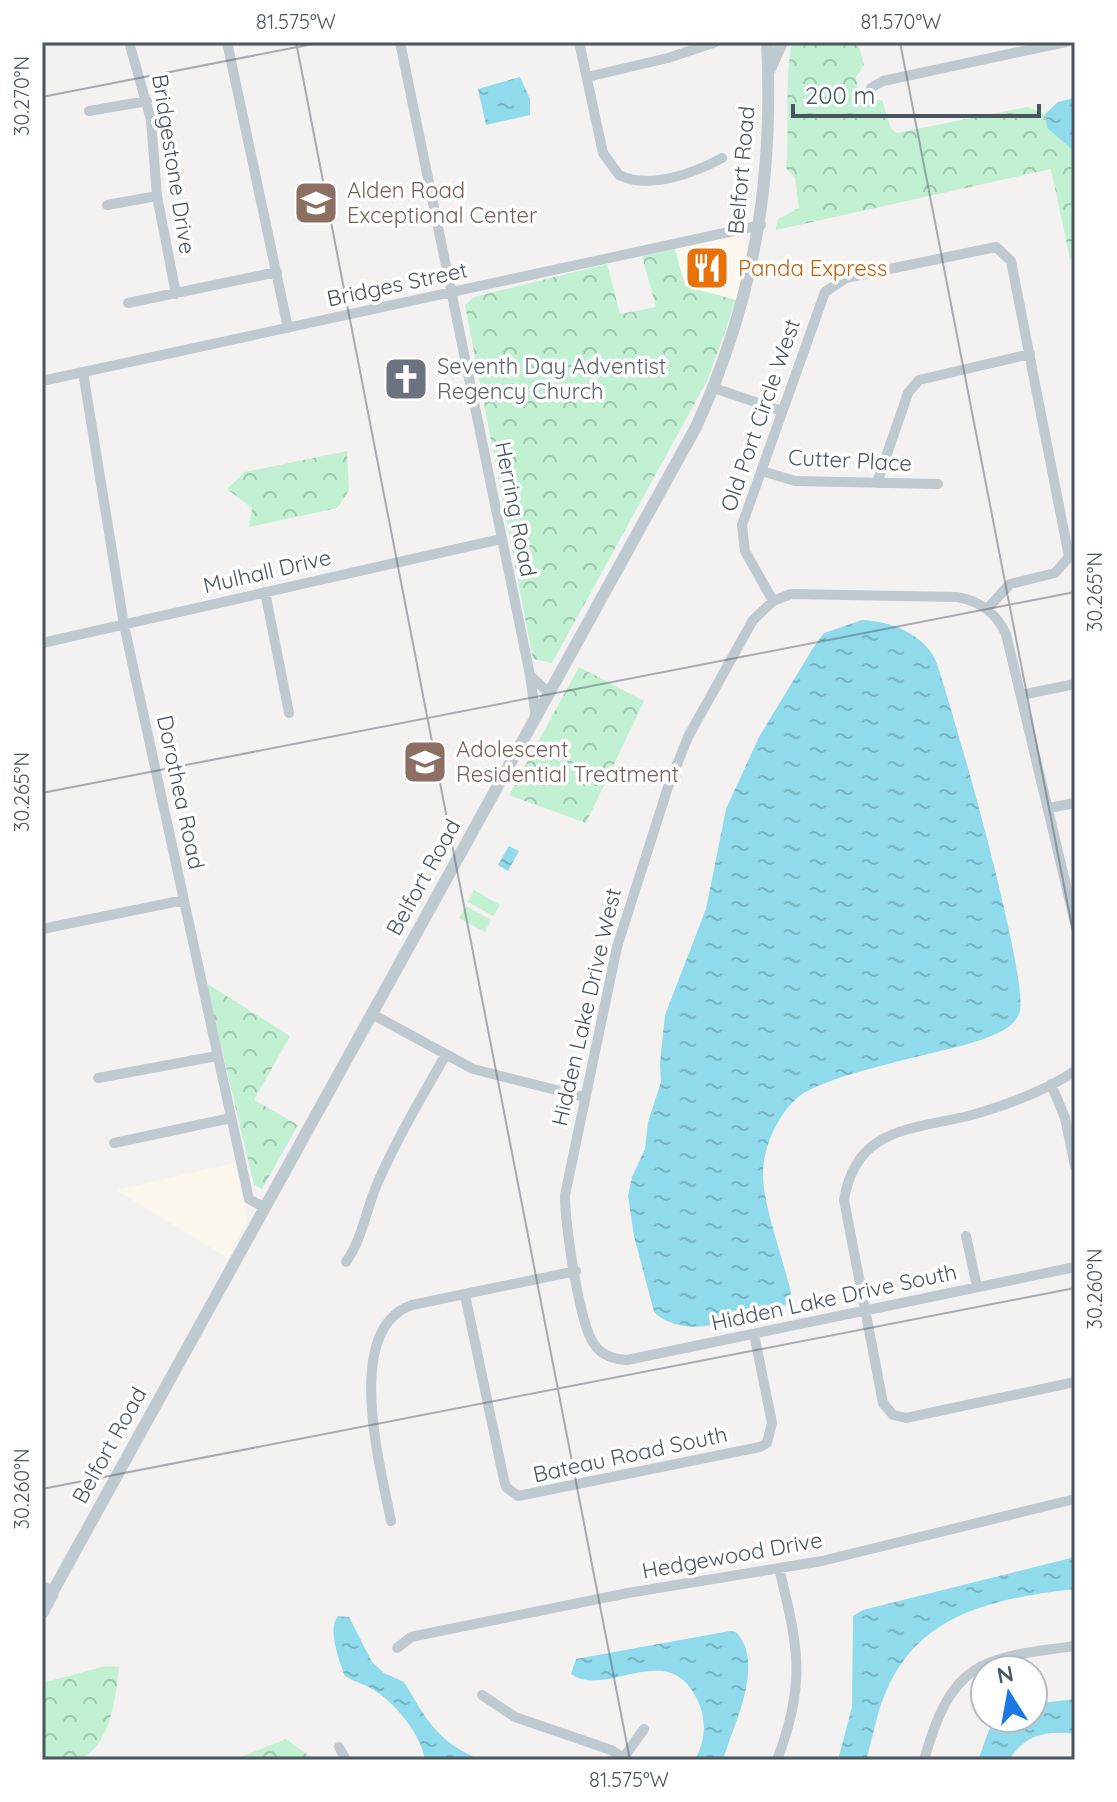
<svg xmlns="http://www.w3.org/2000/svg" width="1117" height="1802" viewBox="0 0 1117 1802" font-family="Quicksand,sans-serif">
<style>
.commercial{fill:#fcf7ed}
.forest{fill:url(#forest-crowns)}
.pitch{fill:#c1f0d2}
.water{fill:url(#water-ripples)}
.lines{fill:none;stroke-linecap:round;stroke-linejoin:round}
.minor{stroke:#bfc9d0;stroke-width:10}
.tertiary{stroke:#bfc9d0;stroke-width:12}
.secondary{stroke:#bfcad4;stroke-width:14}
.ticks{fill:none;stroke:#49555f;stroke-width:2;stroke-opacity:0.45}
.labels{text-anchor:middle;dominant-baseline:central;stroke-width:7;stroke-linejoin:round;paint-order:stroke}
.street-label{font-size:22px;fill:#49555f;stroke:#fff}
.education-label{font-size:22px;fill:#785e54;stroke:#fff;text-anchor:start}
.food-label{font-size:22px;fill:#c56008;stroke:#fff;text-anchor:start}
.worship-label{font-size:22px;fill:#5b616d;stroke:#fff;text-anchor:start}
.neatline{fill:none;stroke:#49555f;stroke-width:3}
.ticks-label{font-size:20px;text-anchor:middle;fill:#49555f}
</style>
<defs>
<pattern id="forest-crowns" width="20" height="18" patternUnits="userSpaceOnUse" patternTransform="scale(2)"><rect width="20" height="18" fill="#c1f0d2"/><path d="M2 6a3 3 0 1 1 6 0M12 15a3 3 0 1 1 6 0" fill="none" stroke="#9fc5ae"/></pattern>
<pattern id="water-ripples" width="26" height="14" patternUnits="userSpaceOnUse" patternTransform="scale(2)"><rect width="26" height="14" fill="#8fdbec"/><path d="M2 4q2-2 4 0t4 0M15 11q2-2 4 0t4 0" fill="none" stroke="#77b4c2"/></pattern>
</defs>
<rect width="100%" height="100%" fill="#f4f1f1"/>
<!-- commercial -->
<path class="commercial" d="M734,237L741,238L748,247L736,300L685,287L675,249Z
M235,1163L247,1220L228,1258L116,1190Z"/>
<!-- forest -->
<path class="forest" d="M792,42H858L864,65L856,77L858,91L868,101L882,100L891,129L897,133L1027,107L1045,114L1047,128L1075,152V257L1070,259L1051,169L776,230L778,219L799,208L795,178L786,168C790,125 784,84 792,42Z
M675,249L685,286L736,300L708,379L552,663L533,659L465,305L474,297L607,264L620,314L656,307L642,256Z
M347,451L349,490L337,508L249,527L252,508L227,489L245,472Z
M579,667L644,701L586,823L509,795Z
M206,983L290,1036L254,1100L298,1125L262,1189L254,1185Z
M106,1666L119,1667C116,1696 110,1754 74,1760C64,1762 52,1760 42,1760V1683Z
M286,1739L315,1760H233Z"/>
<!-- pitch -->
<path class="pitch" d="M474,890L500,905L493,916L468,902Z
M466,906L491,920L485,932L459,918Z"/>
<!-- water -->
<path class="water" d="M520,77L530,99V115L486,125L478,89Z
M1075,98V152L1047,128L1045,114L1058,102Z
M862,620C890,621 924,634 936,661C952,707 1032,985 1019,1014C1013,1031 984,1039 968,1044C930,1055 822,1075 796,1099C776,1118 763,1148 763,1175C763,1205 784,1261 791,1293L786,1305C746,1315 687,1344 654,1312L634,1236L628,1196L632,1177L645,1149L648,1122L661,1082L660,1063L665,1015L706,909L726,809L759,737L813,648L824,633Z
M509,846L519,851L508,871L498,865Z
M1075,1557V1589C997,1598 918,1612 885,1694C876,1715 873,1738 866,1760H838L852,1707L853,1616L863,1610Z
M338,1616L349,1617L372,1662L384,1673L404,1682C427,1720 437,1742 481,1760H425C421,1734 395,1703 374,1690C365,1684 354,1682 345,1676C339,1661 327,1628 338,1616Z
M730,1631L736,1632C766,1664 733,1725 723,1760H695C704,1743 707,1725 700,1706C672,1633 608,1700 571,1674L576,1659Z
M1075,1699V1734C1047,1730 1025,1734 1009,1760H978L989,1730L998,1718H1033V1704Z"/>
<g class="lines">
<!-- minor -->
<path class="minor" d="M129,42L151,120L157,196L176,294
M227,42L288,328
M400,42L530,675L550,694
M579,42L603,153L619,175C649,190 695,173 722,158
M587,77L668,58L716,42
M871,88L883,81L1066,42
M89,111L147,101
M107,205L157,196
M128,303L277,272
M83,372L124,625L249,1199L265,1208
M42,381L761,225
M714,388L782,411
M762,471L795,481L938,484
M877,483L908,393L919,380L1030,354
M265,592L289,713
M773,601L745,551L742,525L825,292L846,278L996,247L1011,261L1069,557L1055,573L1010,584L988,608
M42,643L501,539
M530,675L536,718
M1021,695L1075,684
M1049,808L1075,803
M1075,923L1006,634C996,613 981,601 957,597L791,594L773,601L753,620L688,737L668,787L617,947L565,1195C565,1222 579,1324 594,1344C602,1356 614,1359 627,1360L1075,1267
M42,929L184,900
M372,1014L473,1069L584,1097
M1075,1071C1045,1091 1007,1105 972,1115C913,1130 856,1126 844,1200L883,1403L893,1415L906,1418L1075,1382
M98,1078L217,1056
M1051,1084L1065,1118L1075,1166
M114,1143L231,1118
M966,1236L977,1287
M346,1262C363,1238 366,1208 378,1182C397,1138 422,1097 445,1056
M465,1295L504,1480L506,1487L518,1496L760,1447L767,1443L772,1423L754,1334
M391,1521C381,1469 342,1329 412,1305L576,1271
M397,1648L411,1637L430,1633L628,1593L822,1561L1075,1499
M482,1695L515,1717L611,1750L627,1760
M339,1747L346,1760
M624,1757L644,1729
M777,1760C807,1682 798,1647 779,1568
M924,1760C952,1661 980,1658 1075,1646"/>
<!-- tertiary -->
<path class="tertiary" d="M770,69L782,42
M52,1593L696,427C754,300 774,181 767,42"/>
<!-- secondary -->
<path class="secondary" d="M42,1588L52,1593L42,1612"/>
</g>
<!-- ticks -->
<path class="ticks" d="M296,42L630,1760M900,42L1075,942M42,97L323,42M42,793L1075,592M42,1489L1075,1288"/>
<!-- icons -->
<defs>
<g id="school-square" transform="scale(2.3)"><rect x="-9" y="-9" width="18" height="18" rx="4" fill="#8d6e63" stroke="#fff"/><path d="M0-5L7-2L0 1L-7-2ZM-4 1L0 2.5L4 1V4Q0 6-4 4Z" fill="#fff"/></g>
<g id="restaurant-square" transform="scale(2.3)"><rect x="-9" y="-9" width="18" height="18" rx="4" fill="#e8710a" stroke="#fff"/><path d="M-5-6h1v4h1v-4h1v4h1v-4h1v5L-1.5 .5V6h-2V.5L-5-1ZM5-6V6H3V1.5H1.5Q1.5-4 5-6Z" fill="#fff"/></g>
<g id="church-square" transform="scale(2.3)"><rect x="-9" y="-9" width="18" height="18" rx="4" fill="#6b7280" stroke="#fff"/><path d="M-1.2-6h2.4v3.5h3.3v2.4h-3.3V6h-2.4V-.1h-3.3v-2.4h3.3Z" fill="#fff"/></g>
</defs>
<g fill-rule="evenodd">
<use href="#school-square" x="316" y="203"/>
<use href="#restaurant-square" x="707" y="268"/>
<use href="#church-square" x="406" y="379"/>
<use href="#school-square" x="425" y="762"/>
</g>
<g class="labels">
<!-- street labels -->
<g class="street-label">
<text transform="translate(174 164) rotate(81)">Bridgestone Drive</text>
<text transform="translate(741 170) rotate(-85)">Belfort Road</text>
<text transform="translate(397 284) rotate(-12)">Bridges Street</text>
<text transform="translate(760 415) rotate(-71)">Old Port Circle West</text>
<text transform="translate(850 460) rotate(3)">Cutter Place</text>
<text transform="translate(516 509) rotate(79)">Herring Road</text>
<text transform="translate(267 571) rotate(-13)">Mulhall Drive</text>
<text transform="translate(181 792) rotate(78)">Dorothea Road</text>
<text transform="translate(423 877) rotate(-61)">Belfort Road</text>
<text transform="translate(586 1007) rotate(-77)">Hidden Lake Drive West</text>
<text transform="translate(834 1297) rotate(-12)">Hidden Lake Drive South</text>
<text transform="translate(109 1445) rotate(-61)">Belfort Road</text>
<text transform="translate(630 1454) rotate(-12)">Bateau Road South</text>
<text transform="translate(732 1555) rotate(-10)">Hedgewood Drive</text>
</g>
<!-- education labels -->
<g class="education-label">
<text x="347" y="190">Alden Road<tspan x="347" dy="25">Exceptional Center</tspan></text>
<text x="456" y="749">Adolescent<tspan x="456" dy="25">Residential Treatment</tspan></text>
</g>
<!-- food labels -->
<g class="food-label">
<text x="738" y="268">Panda Express</text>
</g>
<!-- worship labels -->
<g class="worship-label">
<text x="437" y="366">Seventh Day Adventist<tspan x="437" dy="25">Regency Church</tspan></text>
</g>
</g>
<!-- border -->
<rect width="1117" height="1802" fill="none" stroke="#ffffff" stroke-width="88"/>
<!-- north arrow -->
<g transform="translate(1009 1694) rotate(349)"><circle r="38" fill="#ffffff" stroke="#b6bbbf" stroke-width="2"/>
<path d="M0-6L14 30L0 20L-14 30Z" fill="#1b78e4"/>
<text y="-12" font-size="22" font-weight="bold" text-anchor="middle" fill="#49555f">N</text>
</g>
<!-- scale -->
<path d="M793 104v12h246v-12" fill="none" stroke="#49555f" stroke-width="4"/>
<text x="805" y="104" font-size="24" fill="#49555f" stroke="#ffffff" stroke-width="6" paint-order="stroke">200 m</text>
<rect x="44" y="44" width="1029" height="1714" class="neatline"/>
<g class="ticks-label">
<text x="296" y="29">81.575°W</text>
<text x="901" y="29">81.570°W</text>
<text transform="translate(22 96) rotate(-90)" y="7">30.270°N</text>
<text transform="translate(1095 592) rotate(-90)" y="7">30.265°N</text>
<text transform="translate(22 792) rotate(-90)" y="7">30.265°N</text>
<text transform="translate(1095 1289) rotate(-90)" y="7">30.260°N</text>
<text transform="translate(22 1489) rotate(-90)" y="7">30.260°N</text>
<text x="629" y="1787">81.575°W</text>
</g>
</svg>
